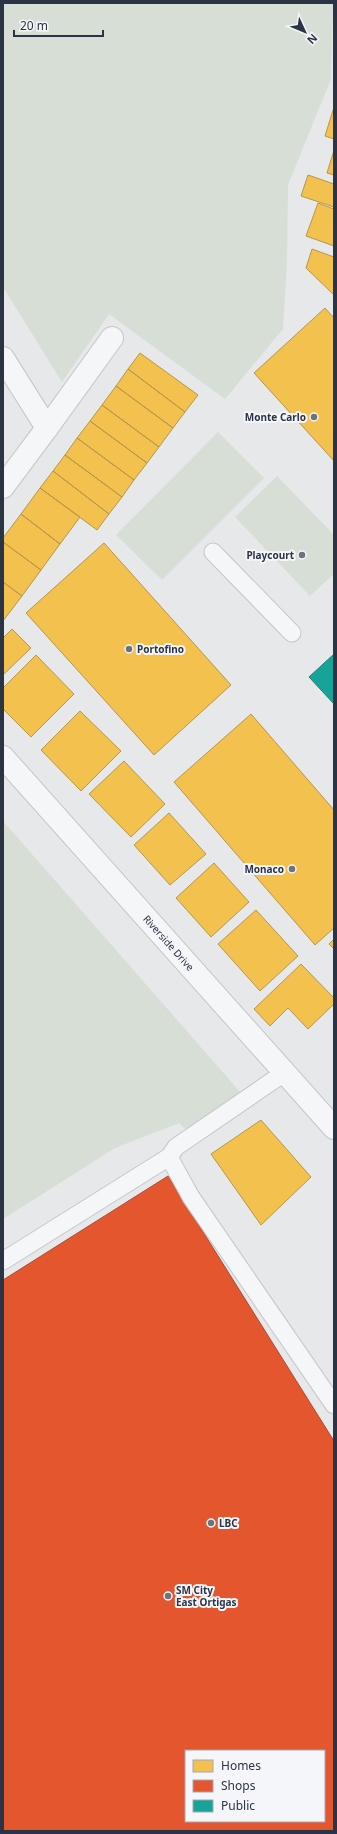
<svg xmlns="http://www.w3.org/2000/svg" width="337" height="1834" viewBox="0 0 337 1834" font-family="'Noto Sans',sans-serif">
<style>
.green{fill:#d6ded6}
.homes{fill:#f2c14e;stroke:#b6974b}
.shops{fill:#e4572e;stroke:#ac4c35;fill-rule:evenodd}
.public{fill:#17a398;stroke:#1d827f}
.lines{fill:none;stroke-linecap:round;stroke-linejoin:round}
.lane-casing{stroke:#c4c6c8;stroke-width:19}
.street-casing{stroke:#c4c6c8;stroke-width:24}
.lane{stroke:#f5f6f7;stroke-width:17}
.street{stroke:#f5f6f7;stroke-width:22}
.poi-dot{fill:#6c737f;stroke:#f4f6f9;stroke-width:1.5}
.labels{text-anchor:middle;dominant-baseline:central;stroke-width:4;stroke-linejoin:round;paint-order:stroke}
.poi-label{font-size:10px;font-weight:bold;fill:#2b3445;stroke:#f4f6f9;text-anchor:end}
.street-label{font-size:10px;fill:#2b3445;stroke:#f4f6f9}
</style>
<rect width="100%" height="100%" fill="#e6e8ea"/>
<!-- green -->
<path class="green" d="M3,3H333L331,79L288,185L287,259L283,329L225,399L109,314L62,382L3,287Z
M218,432L264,478L162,580L116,535Z
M277,476L334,535V574L310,596L235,517Z
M3,821L241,1093L189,1132L179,1123L115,1148L3,1219Z"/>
<!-- homes -->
<path class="homes" d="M334,107V139L325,136Z
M334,150V175L327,173Z
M308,175L334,184V207L301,196Z
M318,203L334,209V246L306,236Z
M312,249L334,257V295L306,268Z
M325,308L334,318V461L254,373Z
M140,353L198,395L185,412L128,369Z
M128,369L185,412L173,428L116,386Z
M116,386L173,428L159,447L102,405Z
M102,405L159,447L147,463L90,421Z
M90,421L147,463L134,480L77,438Z
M77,438L134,480L122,497L65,455Z
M65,455L122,497L109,514L53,471Z
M53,471L109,514L97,530L40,488Z
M40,488L80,517L60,544L21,514Z
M21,514L60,544L41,570L3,542V538Z
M3,542L41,570L22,596L3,582Z
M104,543L231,685L154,755L26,613Z
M3,582L22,596L3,621Z
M12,629L31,648L3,675V638Z
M36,655L74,694L31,737L3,709V688Z
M80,711L121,751L81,791L41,750Z
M251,714L334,810V928L315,945L174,782Z
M124,761L165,804L131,837L89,794Z
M169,813L206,854L170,885L134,845Z
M214,863L249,902L211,937L176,898Z
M256,910L298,956L260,991L218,944Z
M334,939V949L329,944Z
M301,964L334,998V1004L308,1029L288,1008L270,1026L254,1009Z
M261,1120L311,1177L261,1225L211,1154Z"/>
<!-- shops -->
<path class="shops" d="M168,1176L334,1441V1831H3V1280ZM186,1751H324V1821H186Z"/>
<!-- public -->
<path class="public" d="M334,654V704L309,677Z"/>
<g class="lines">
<!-- lane casing -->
<g class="lane-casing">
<path id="lane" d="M213,552L292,633
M169,1157L191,1197L334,1405
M3,1261L169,1157L176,1147L284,1073"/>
</g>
<!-- street casing -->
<g class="street-casing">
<g id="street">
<path d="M3,358L47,428"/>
<path d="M3,487L47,428L112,338"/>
<path id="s1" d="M3,757L334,1128"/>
</g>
</g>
<!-- lane -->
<use href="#lane" class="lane"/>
<!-- street -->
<use href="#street" class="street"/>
</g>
<!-- markers -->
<g class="poi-dot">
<circle cx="314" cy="417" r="4"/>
<circle cx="302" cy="555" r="4"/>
<circle cx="129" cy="649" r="4"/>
<circle cx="292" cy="869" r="4"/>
<circle cx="211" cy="1523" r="4"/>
<circle cx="168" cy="1596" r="4"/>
</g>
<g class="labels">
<!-- poi labels -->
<g class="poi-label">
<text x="306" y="417">Monte Carlo</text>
<text x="294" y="555">Playcourt</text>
<text x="137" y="649" text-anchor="start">Portofino</text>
<text x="284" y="869">Monaco</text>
<text x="219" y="1523" text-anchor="start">LBC</text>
<text x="176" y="1590" text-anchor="start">SM City<tspan x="176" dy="12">East Ortigas</tspan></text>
</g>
<!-- street labels -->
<g class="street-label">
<text stroke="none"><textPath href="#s1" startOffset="249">Riverside Drive</textPath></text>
</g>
</g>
<!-- border -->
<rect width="337" height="1834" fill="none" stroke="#2b3445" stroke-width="8"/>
<!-- legend -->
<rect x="185" y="1750" width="140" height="72" fill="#f4f6f9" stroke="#a4a8b1"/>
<rect x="193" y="1760" width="20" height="12" fill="#f2c14e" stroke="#a4a8b1"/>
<text x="221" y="1770" font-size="12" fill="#2b3445">Homes</text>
<rect x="193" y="1780" width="20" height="12" fill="#e4572e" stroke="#a4a8b1"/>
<text x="221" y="1790" font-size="12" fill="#2b3445">Shops</text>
<rect x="193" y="1800" width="20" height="12" fill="#17a398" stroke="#a4a8b1"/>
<text x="221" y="1810" font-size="12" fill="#2b3445">Public</text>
<!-- north arrow -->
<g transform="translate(305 32) rotate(134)" stroke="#f4f6f9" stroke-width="3" paint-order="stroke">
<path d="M0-3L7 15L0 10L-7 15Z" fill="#2b3445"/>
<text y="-6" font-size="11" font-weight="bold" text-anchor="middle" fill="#2b3445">N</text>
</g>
<!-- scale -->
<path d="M14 30v6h89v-6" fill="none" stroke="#2b3445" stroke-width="2"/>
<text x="20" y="30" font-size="12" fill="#2b3445" stroke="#f4f6f9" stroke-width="3" paint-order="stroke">20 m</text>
</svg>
